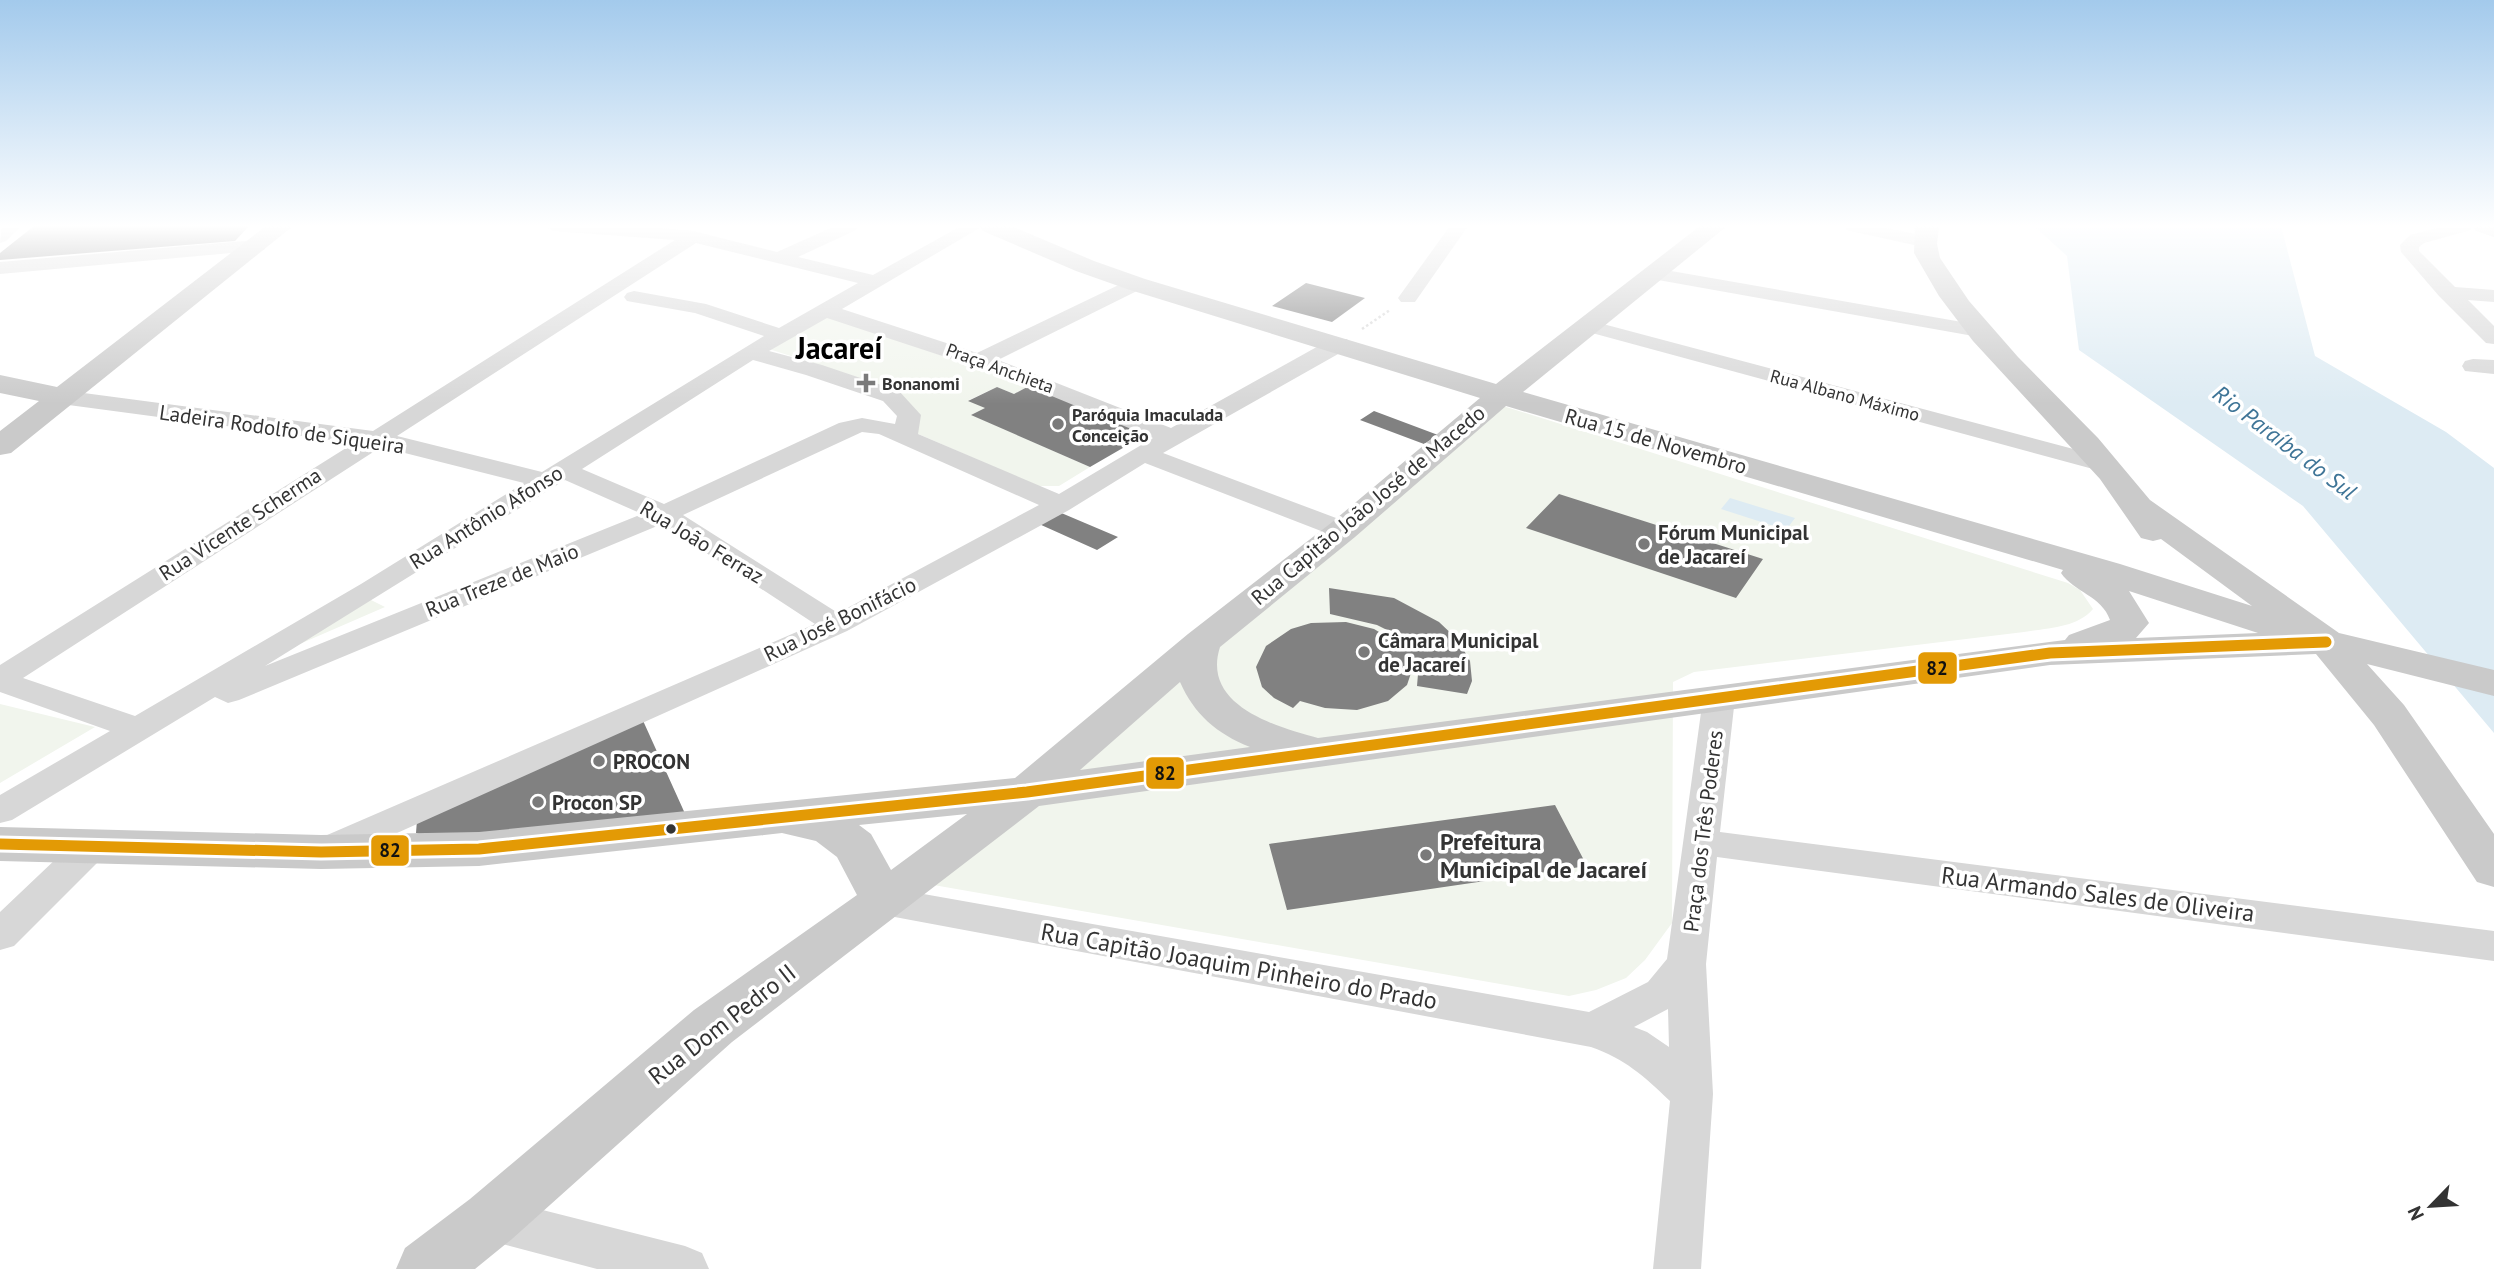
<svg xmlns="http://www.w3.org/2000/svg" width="2494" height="1269" viewBox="0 0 2494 1269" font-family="'PT Sans',sans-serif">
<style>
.green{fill:#f1f5ed}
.water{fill:#ddebf3}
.building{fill:#818181}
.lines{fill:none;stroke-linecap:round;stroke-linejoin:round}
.path{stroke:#d6d6d6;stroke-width:2.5;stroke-dasharray:2.5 2.5;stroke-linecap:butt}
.minor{fill:#d7d7d7;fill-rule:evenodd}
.major{fill:#cacaca;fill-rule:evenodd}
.bus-1-casing{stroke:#fff;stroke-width:17}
.bus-1{stroke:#e39a05;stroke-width:11}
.poi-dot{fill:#7a7a7a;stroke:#fff;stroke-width:2.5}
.bus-dot{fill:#333;stroke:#fff;stroke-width:2.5}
.labels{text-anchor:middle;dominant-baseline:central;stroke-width:7;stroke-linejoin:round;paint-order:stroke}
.far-street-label{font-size:18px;fill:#333;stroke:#fff}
.far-poi-label{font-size:18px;font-weight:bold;fill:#333;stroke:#fff;text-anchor:start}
.street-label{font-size:21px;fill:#333;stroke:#fff}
.poi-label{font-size:21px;font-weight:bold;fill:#333;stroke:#fff;text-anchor:start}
.water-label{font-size:23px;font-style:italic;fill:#3f7597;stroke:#fff}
.near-poi-label{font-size:24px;font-weight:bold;fill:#333;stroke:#fff;text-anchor:start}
.near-street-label{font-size:24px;fill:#333;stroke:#fff}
.far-town-label{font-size:30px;font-weight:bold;fill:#000;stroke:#fff}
.line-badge{stroke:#fff;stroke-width:2.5}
.pale-badge-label{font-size:19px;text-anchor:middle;font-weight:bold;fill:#111}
</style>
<rect width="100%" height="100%" fill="#fff"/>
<!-- green -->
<path class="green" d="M825,315L1029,386L1014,394L997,387L969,400L985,408L972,415L1090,467L1059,486H1038L916,433L919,413L825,367L769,349Z
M1503,406L2068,583L2080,590L2093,609C2077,628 2047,628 2024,632L1694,672L1673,682L1672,923L1645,960L1626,978L1596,990L1569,996L922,883Z
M371,600L385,607L279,653L351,603Z
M0,704L95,727L0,783Z"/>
<!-- water -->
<path class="water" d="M2034,226H2281L2315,356L2446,432L2494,468V733L2303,506L2079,350L2067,256Z
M1730,498L1795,518L1786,530L1721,509Z"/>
<!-- building -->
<path class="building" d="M34,226H249L235,241L0,260V253Z
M1306,283L1365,298L1332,322L1272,306Z
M1029,386L1147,434L1090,467L971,415L985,408L968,401L997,387L1014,394Z
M1374,411L1438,435L1424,444L1360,420Z
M1559,494L1763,559L1736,598L1526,528Z
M1059,512L1118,537L1097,550L1039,524Z
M1329,588L1394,598L1439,622L1458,640L1470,661L1472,681L1467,694L1417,686L1418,674L1411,673L1407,685L1388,701L1357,710L1325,708L1300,701L1293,708L1274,698L1262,687L1256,667L1266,646L1291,629L1311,623L1346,622L1374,629L1401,645H1406L1395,634L1377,625L1330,614Z
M640,714L687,818L433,839L416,833L417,820Z
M1555,805L1587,866L1287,910L1269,844Z"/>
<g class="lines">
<!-- path -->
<path class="path" d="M1362,329L1390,310"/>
<!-- minor -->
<path class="minor" d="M2,226H21L6,241L0,243Z
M544,226H642L693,231L777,252L835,226H859L856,230L798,257L873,275L961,226H983L842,309L977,353L1129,280H1143L1146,284L1143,288L998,360L1171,428L1331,339H1347L1350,344L1347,349L1163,453L1352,524L1356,530L1352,536L1343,538L1334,536L1145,463L1069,510L847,631L337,860L324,864L311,860L306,851L311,842L815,624L662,524L239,700L228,703L215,697L12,820L0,823V795L110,731L0,692V665L354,443L61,404L53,402L50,397L53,392L61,390L373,431L675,240L553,231ZM696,243L858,283L779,328L706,304L634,291L627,293L624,297L627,301L695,313L764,336L542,472L397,436ZM827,318L1003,376L1153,438L1059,494L918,434L921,415L899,391L822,365L769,351ZM753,360L806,375L883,401L897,416L895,424L862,418L839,423L664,504L582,469ZM862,432L879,434L1039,505L838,613L683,515ZM381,447L524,483L361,584L135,716L23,678ZM565,480L642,514L265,666Z
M1450,226H1468L1415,302H1401L1398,298Z
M1843,226H1877L1930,237L1932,241L1923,247L1846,230Z
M2445,226H2474L2471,230L2424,243L2419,247V251L2455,287L2494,290V302L2468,300L2494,326V344L2486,343L2439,296L2401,252L2400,245L2410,235Z
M257,240L264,242L266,246L264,250L0,274V262Z
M1654,268L1979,325L1986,327L1990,331L1986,335L1979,337L1647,278L1644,274L1647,270Z
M1588,320L2111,459L2114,464L2111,469L2102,471L2093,469L1581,330L1578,326L1581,322Z
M2473,359L2494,360V374L2465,371L2462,366L2465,361Z
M1719,688L1730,691L1735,698L1720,832L2494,931V961L1717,857L1706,964L1713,1094L1701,1269H1653L1670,1101C1644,1076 1625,1059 1591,1047L884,915L871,911L865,901L871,891L884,887L1589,1012L1648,982L1667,959L1703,698L1708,691ZM1668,1009L1669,1047L1647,1032L1634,1027Z
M91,834L104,838L109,847L104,856L14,946L0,950V912L78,838Z
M491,1197L685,1246L702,1253L709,1269H597L491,1241L475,1234L468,1219L475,1204Z"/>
<!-- major -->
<path class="major" d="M266,226H293L11,453L0,455V431L39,401L0,393V375L57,387Z
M979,226H1011L1094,261L1145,279L1496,384L1700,226H1727L1523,392L2120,564L2252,606L2161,539L2153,541L2141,538L2100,479L1973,341L1939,296L1914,253L1915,226H1939L1937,244L1940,258L1969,301L2018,357L2098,438L2150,500L2339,633L2494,670V696L2367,664L2404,705L2494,834V887L2477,882L2374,725L2316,654L2050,665L1039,806L732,1042L512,1239L475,1269H396L405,1248L470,1199L694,1010L857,895L837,857L816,841L782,833L479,866L321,869L0,861V827L321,835L479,832L1015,778L1188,634L1331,523L1480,398L1127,289L1076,271L983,231ZM1506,406L2063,570L2061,573C2074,592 2102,596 2110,620L2069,635L2065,640L1318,738C1277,727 1201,706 1220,647L1355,537ZM2129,591L2258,633L2136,638L2149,623ZM1180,682C1194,714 1217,734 1250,747L1080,770ZM967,814L891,870L871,834L859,825Z
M2472,226H2494V237L2476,231Z"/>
<!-- bus-1 casing -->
<g class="bus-1-casing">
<path id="bus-1" d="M0,844L321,852L479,849L1027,792L2050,653L2326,642"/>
</g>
<!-- bus-1 -->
<use href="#bus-1" class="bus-1"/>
</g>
<!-- sky -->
<linearGradient id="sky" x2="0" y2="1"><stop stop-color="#a3caec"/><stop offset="0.56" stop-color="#fff"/><stop offset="1" stop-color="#fff" stop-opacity="0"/></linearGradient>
<rect width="2494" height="404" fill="url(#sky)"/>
<!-- markers -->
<g class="poi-dot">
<path d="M862.5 372.5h7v7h7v7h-7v7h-7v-7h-7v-7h7z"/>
<circle cx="1058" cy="424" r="7"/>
<circle cx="1644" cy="544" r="7"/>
<circle cx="1364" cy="652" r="7"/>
<circle cx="599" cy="761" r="7"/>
<circle cx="538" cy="802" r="7"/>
<circle cx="1426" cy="855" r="7"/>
</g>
<circle class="bus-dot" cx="671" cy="829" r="6"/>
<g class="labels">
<!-- far-street labels -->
<g class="far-street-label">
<text transform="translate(1000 368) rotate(20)">Praça Anchieta</text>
<text transform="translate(1845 395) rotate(15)">Rua Albano Máximo</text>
</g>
<!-- far-poi labels -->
<g class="far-poi-label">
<text x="882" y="383">Bonanomi</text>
<text x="1072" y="414">Paróquia Imaculada<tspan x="1072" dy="21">Conceição</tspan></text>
</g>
<!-- street labels -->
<g class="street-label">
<text transform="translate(282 429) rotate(8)">Ladeira Rodolfo de Siqueira</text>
<text transform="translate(1656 441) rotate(16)">Rua 15 de Novembro</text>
<text transform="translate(1368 505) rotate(-40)">Rua Capitão João José de Macedo</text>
<text transform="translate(486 517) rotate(-32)">Rua Antônio Afonso</text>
<text transform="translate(240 524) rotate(-33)">Rua Vicente Scherma</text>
<text transform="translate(702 542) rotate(31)">Rua João Ferraz</text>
<text transform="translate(502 580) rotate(-22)">Rua Treze de Maio</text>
<text transform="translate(840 619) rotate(-26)">Rua José Bonifácio</text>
<text transform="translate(1703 831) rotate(-83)">Praça dos Três Poderes</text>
</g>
<!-- poi labels -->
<g class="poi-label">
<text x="1658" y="532">Fórum Municipal<tspan x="1658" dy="24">de Jacareí</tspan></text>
<text x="1378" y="640">Câmara Municipal<tspan x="1378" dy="24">de Jacareí</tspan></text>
<text x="613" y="761">PROCON</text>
<text x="552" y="802">Procon SP</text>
</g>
<!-- water labels -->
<g class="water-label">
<text transform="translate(2285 442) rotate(37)">Rio Paraíba do Sul</text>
</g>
<!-- near-poi labels -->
<g class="near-poi-label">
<text x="1440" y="841">Prefeitura<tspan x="1440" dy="28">Municipal de Jacareí</tspan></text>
</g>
<!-- near-street labels -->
<g class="near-street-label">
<text transform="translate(2098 894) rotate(7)">Rua Armando Sales de Oliveira</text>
<text transform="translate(1239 966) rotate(10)">Rua Capitão Joaquim Pinheiro do Prado</text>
<text transform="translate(722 1024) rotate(-38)">Rua Dom Pedro II</text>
</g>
<!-- far-town labels -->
<g class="far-town-label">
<text x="839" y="347">Jacareí</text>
</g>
</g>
<g class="line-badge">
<rect x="1917" y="651" width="41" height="34" rx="7" fill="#e39a05"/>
<rect x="1145" y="756" width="40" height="34" rx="7" fill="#e39a05"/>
<rect x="370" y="834" width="40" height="33" rx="7" fill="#e39a05"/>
</g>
<g class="pale-badge-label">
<text x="1937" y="675">82</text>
<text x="1165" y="780">82</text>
<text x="390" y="857">82</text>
</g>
<!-- north arrow -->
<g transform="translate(2431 1206) rotate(245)" stroke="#ffffff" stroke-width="5" paint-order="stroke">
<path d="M0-5L12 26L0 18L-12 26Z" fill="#333333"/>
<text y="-10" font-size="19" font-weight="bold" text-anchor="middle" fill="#333333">N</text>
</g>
</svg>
